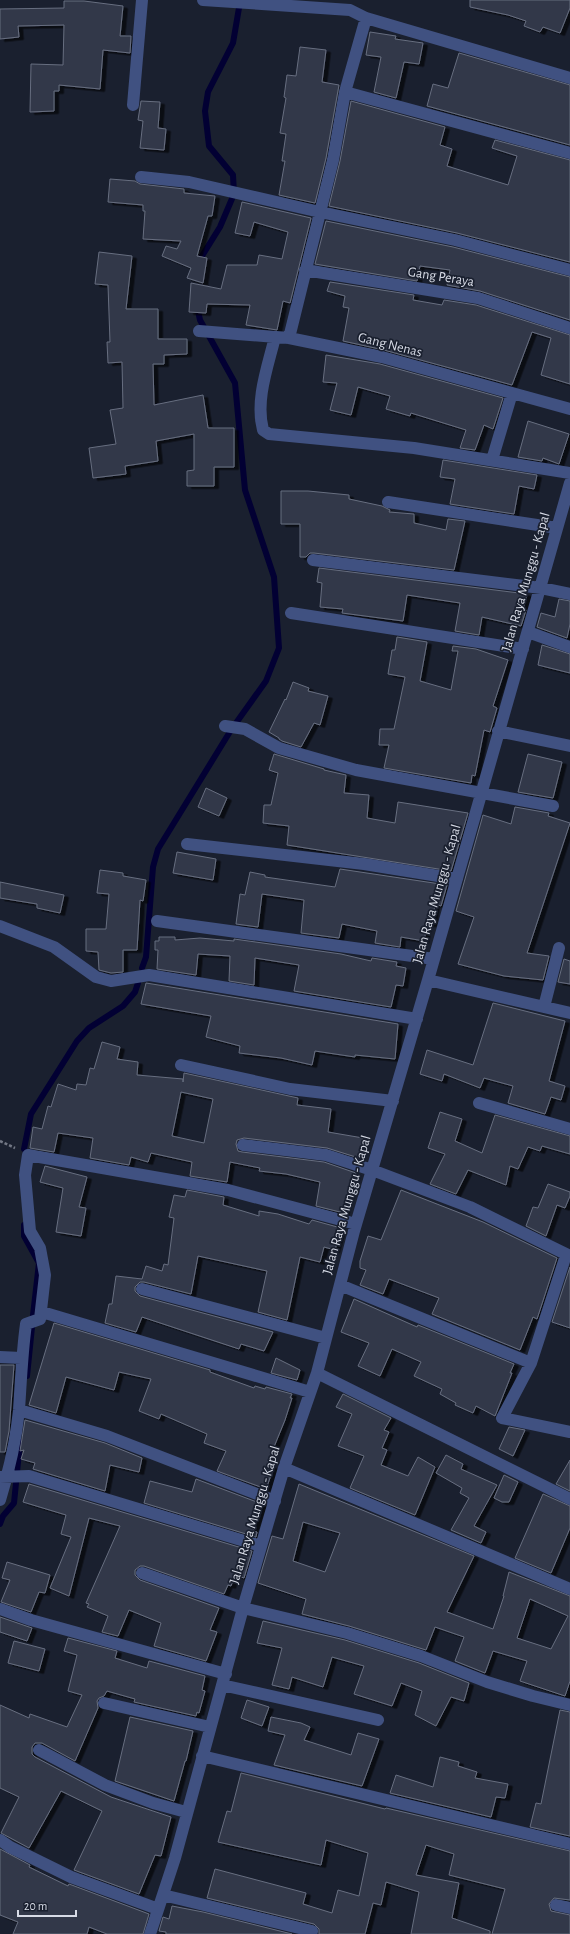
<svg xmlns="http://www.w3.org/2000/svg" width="570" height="1934" viewBox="0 0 570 1934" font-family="'Alegreya Sans',sans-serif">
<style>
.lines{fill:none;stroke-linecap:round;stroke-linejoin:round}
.stream{stroke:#020033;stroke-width:6}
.building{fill:#323848;stroke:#676e80;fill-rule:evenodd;filter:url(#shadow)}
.path{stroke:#727784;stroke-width:2.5;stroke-dasharray:3 2;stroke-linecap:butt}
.minor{stroke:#405181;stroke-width:12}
.labels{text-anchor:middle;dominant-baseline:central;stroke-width:3.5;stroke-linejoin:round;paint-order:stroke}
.street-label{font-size:14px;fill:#d7dbe6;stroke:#1a202f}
</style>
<defs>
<filter id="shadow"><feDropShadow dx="4.5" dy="2.5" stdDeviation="0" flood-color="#0009"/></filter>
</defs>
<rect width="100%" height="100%" fill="#1a202f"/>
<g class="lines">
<!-- stream -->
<path class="stream" d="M197,264L220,227L234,194L233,175L209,146L205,111L208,92L233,43L240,2
M142,968L146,957L153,867L158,849L231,730L266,681L279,648L274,577L245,490L235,383L200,320L197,306
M24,1149L31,1114L77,1041L89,1028L123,1006L135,992L138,983
M24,1225V1236L39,1263L33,1315
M27,1376L32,1327
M17,1472L20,1442
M0,1524L3,1516L14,1503L16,1483"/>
</g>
<!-- building -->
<path class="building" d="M470,0H570V8L560,33L543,27L540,32L524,26L526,21L508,15L470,7Z
M64,1H84L123,6L120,36H131L130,53L103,50L100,89L59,85V91H54V111L30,112L31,64L63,65L64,25L18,26L19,37L0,39V9L64,8Z
M370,32L396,36L395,39L423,43L419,64L404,62L396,98L374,92L381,57L366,55Z
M300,47L326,50L322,82L339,85L326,158L315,203L279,195L285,161H282L286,134L280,133L286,98L284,97L287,75L296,76Z
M459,53L570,85V145L427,106L433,84L448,88Z
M141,101L160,102L158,128L166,129L164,150L140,148L143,121L138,120Z
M351,101L445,127L440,145L452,149L447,166L508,185L517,156L492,148L495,140L570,160V262L457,233L329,206L340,161Z
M110,179L135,181L140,184L184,189V193L215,196L212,216H208L197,256L207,258L203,283L187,278L191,268L162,256L166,246L177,249L181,241L143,239L145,211H143V205L108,202Z
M242,202L311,218L290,303L283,301L277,330L246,325L250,305L207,304L206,313L189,312L191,283L221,289L227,265H257L259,255L282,259L288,232L254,222L250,236L235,233Z
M326,221L453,247L570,277V320L480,291L447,285L450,270L420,266L417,281L315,264Z
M99,252L132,256L126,309H158V339H187V354L164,355V364H153L154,405L203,395L208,428H234V467H214V486H187V471L194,470V434L156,441L158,461L125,466L126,474L93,478L89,448L116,444L110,410L123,408L122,362L108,363L107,342H110L108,285L95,284Z
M330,282L414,295L413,300L442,305L444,300L476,305L570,335V384L541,375L551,338L532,332L512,385L384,350L343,341L349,308L343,307L345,296L327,291Z
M326,355L380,364L503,398L493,429L484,425L475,450L460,448L466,430L411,413L410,416L386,409L390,396L358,387L351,415L330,410L337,383L323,382Z
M528,421L569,434L559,464L543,458L542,461L518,457Z
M443,460L537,475L534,489L519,486L514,514L450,504L455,479L440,477Z
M281,491H308L349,495V499L382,506L390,510L389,512L414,514V523L446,530L448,519L465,521L454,570L314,553H310L306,557H300V524H281Z
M319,568L527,594L523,609L526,610L521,626L482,617L479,635L455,631L460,603L407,595L403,621L342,613L343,609L320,607L322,583L317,582Z
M559,599L570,601V624L567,638L537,627L541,613L555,617Z
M397,637L427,642L420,681L451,690L458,651H452L453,646L476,649L508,660L493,706L497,708L490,732L484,730L475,776L472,775L471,783L384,768L389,745H379L380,729H394L405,677L388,674L392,650H395Z
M542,645L570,654V673L538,665Z
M293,682L309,688L308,691L328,696L320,725L314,723L301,747L282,741L279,739V738L269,732L285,699L286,700Z
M274,754L324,769V770L346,775L344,793L369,795L367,818L395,823L398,802L468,813L451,871L287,845L289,826L263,823L264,805H271L278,773L269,770Z
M528,754L562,762L553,798L518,792Z
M206,788L227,798L219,816L198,807Z
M515,807L549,813L548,816L570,823L527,953L549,956L543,980L504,976L458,964L474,917L456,911L483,815L511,824Z
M177,852L216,859L213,880L173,873Z
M340,869L447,885L441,906L435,904L432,924H427L424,941L401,937L400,947L375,943L377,931L342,924L339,938L301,933L304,900L262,894L258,927L236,924L240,894L245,895L250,872L265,875V877L335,887Z
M100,870L123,873V876L146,880L143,901L140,900L137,950H123V972L111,973L99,970L98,952L86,951V929H106L109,894L97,893Z
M0,882L64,895L60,913L37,908V904L0,898Z
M159,937H175V940L200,938L234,941V939L341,954L371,961L372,958L397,962L396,966L406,968L403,986L396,985L391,1007L294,991L299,965L255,958L254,985L229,981L230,956L198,954L196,975L157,969L158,950H155V941H159Z
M564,959L570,961V984L558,982Z
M146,983L398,1024L395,1059L355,1055V1057L315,1051L312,1065L281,1058L239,1053L240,1046L206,1037L211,1016L141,1004Z
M493,1003L565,1021L549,1081L565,1086L561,1100L551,1097L545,1114L508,1103L513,1086L484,1078L480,1088L444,1074L442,1081L420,1074L427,1050L473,1065Z
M102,1042L120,1047L117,1059L138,1062L137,1075L183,1079V1082L184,1073L298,1098L297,1105L331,1109L328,1132L363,1138L359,1158L327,1148L244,1138L237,1140L236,1144L238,1151L242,1152L324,1162L356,1173L344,1213L316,1206L320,1182L286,1174L259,1171L260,1168L230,1162L227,1182L190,1176L192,1162L151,1153L148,1162L131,1157L129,1165L90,1158L93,1138L58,1133L54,1152L30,1148L33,1127L42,1129L48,1106L51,1107L58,1084L76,1090L77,1084L86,1085L90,1068L94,1069ZM181,1092L213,1099L204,1143L172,1136Z
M440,1112L462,1119L455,1141L482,1153L495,1115L570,1136V1154L542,1146L540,1151L528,1147L518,1169L510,1166L506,1185L468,1170L456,1194L430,1184L445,1154L428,1148Z
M45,1166L87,1177L79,1207L86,1208L81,1236L56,1232L63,1188L40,1182Z
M548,1184L570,1192V1196L565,1208L557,1205L546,1236L526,1226L533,1207L538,1208Z
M187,1190L224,1197L223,1205L259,1216V1211L278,1214L309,1224L312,1220L341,1228L335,1250L324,1247L320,1262L300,1257L287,1320L258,1312L267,1271L198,1256L191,1294L144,1282H140L135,1287V1291L140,1296L273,1332L264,1351L241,1344L239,1349L142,1317L136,1332L105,1323L109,1304H112L116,1276L142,1279L146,1266L162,1271L164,1264L168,1265L174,1218L169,1217L174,1195L185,1197Z
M401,1190L483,1222L557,1258L537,1319L533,1317L520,1350L432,1314L439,1298L389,1279L383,1294L360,1285L366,1270L360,1268V1261L368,1236L381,1240Z
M570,1267V1328L552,1322Z
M354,1299L417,1327L418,1325L514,1364L510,1373H512L495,1416L476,1406L473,1413L455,1405L456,1403L440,1394L442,1389L414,1376L421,1362L392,1349L380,1376L358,1366L369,1343L341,1332Z
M54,1323L210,1370V1372L254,1388L255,1386L265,1389L266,1387L292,1394L290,1398H292L285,1420L267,1464L274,1467L266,1489L217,1471L226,1451L204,1443L207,1434L161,1414L159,1419L139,1411L151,1379L119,1372L114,1390L66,1377L56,1413L29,1405Z
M276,1358L300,1370L297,1380L271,1373Z
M0,1365H14L9,1431L5,1452H0Z
M343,1394L391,1418L384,1430L389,1432L382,1448L387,1450L381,1465L408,1476L418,1457L435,1467L415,1515L350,1488L364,1456L338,1446L352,1414L336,1407Z
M25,1420L105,1443L142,1458L139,1472L110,1465L105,1491L33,1469L35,1463L21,1459L24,1450L20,1451Z
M509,1427L525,1430L513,1456L499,1449Z
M446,1455L463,1464L461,1469L497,1485L474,1526L486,1532L481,1543L451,1530L469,1498L460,1493L462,1488L436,1473Z
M570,1460V1491L556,1484Z
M504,1475L518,1482L509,1502H502L494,1498Z
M196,1479L262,1504L253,1531L257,1532L256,1537L144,1503L150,1481L192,1492Z
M29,1484L252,1551L244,1578L235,1575L231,1586L228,1585L224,1594L144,1566H140L135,1570V1575L140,1580L219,1608L210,1630L217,1632L206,1661L154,1646L161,1623L129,1610L118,1636L102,1632L108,1616L87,1607L89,1604L86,1603L120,1526L89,1518L69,1596L50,1588L71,1537L61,1534L66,1515L23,1502Z
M299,1484L474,1556L447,1612L493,1629L504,1596H503L509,1572L570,1596V1681L565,1696L520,1681L527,1661L493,1651L485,1673L455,1661L464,1637L435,1627L426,1650L349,1626L302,1614L306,1599L258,1583L272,1536L283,1539ZM303,1522L340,1533L325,1572L293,1561ZM530,1599L568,1616L551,1649L517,1638Z
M543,1494L570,1506V1528L551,1573L515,1558Z
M7,1562L50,1575L45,1593L39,1592L31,1612L1,1602L10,1580L2,1578Z
M0,1617L32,1628L27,1641L0,1632Z
M263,1621L345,1640L419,1663L469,1683L464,1701L451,1697L436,1726L415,1715L422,1691L401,1683L392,1706L354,1694L364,1666L332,1657L323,1687L292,1677L289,1689L272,1685L282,1648L257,1643Z
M68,1638L117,1651L115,1658L147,1668L149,1661L205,1676L202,1690L205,1691L199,1713L197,1712L196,1716L134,1702L135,1699L107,1691L104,1696L99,1698L97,1701L98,1708L75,1761L42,1743H35L32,1747V1754L35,1757L111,1797L171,1817L161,1856L155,1855L139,1894L74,1870L102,1811L61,1791L29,1848L1,1833L19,1797L0,1788V1705L29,1718L30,1714L67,1727L82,1695L68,1691L77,1655L64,1651Z
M14,1641L45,1649L39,1671L8,1663Z
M247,1700L269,1707L262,1726L241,1718Z
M560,1710L570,1712V1836L530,1827L536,1803L541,1804Z
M130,1717L193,1731L186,1761H185L174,1801L115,1781Z
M271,1717L301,1723L310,1727L304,1740L351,1755L358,1733L379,1739L362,1786L274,1765L285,1735L268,1731Z
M440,1757L459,1762L458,1766L477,1772L475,1778L508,1784L505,1798L496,1797L491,1817L390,1793L396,1775L433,1787Z
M241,1773L385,1809L386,1808L570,1851V1900L554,1898L549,1904L551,1911L570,1915V1934H492L505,1889L449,1875L454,1854L426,1845L416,1875L459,1883L452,1918L490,1931V1934H411L419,1892L386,1882L381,1905L373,1903L365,1934H319V1929L314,1924L207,1898L215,1869L306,1893L303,1904L332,1913L338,1890L359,1896L368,1853L326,1840L321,1865L218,1842L227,1811L231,1812Z
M0,1849L30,1865L29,1867L68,1886L69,1884L149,1914L143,1934H107L89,1927L87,1934H13L18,1922L0,1915Z
M172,1906L203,1912L292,1934H166V1932L159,1931L163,1917L169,1919Z"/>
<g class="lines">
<!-- path -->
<path class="path" d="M0,1141L15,1148"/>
<!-- minor -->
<path class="minor" d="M203,0L350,10L366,18L570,78
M345,92L570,153
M133,105L142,0
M141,177L189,182L320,212L455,240L570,270
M305,270L478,298L570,328
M199,331L289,338L382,357L570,409
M275,337C268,366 255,400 263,430L269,434L414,448L570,473
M289,338L333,160L345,92L366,18
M492,460L512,393
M388,502L557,528
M313,560L541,588L570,594
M291,613L523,649
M528,632L570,647
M225,726L245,729L279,748L356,770L553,806
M498,731L570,746
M187,844L364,864L457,879
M157,921L434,959
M0,926L54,947L96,977L111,981L149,975L417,1019
M428,980L570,1013
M544,1007L559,948
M181,1065L290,1089L393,1101
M479,1103L570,1129
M243,1145L326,1155L372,1170L470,1207L570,1256
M566,1255L531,1363L502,1418L570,1432
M340,1285L531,1363
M142,1289L326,1338
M42,1312L310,1392
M0,1357L21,1358
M317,1373L570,1499
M19,1410L107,1436L275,1501
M284,1468L570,1589
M0,1477L29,1476L261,1546
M0,1500C9,1471 16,1440 19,1410C21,1380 22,1353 26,1324L40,1319L45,1275L40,1248L30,1231L25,1175L28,1155L228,1190L356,1224
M142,1573L243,1608L347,1633L421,1656L487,1682L533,1696L570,1705
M0,1609L31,1620L226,1674
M222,1685L378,1720
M104,1703L210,1727
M39,1750L105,1785L153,1803L186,1812
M202,1756L570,1844
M0,1840L10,1847L71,1877L158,1909
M163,1895L312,1931L311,1934
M556,1905L570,1908
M150,1934L175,1858L243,1608L284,1468L317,1373L354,1231L428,980L570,483"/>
</g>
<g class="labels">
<!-- street labels -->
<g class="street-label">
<text transform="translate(441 277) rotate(9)">Gang Peraya</text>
<text transform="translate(390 345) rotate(14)">Gang Nenas</text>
<text transform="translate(526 582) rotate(-74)">Jalan Raya Munggu - Kapal</text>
<text transform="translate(437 894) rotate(-74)">Jalan Raya Munggu - Kapal</text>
<text transform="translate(347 1205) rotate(-74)">Jalan Raya Munggu - Kapal</text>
<text transform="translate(255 1515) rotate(-73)">Jalan Raya Munggu - Kapal</text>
</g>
</g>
<!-- scale -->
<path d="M18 1910v6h58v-6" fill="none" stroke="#d7dbe6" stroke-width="2"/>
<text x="24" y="1910" font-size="12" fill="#d7dbe6" stroke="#1a202f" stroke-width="3" paint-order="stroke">20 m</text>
</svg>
